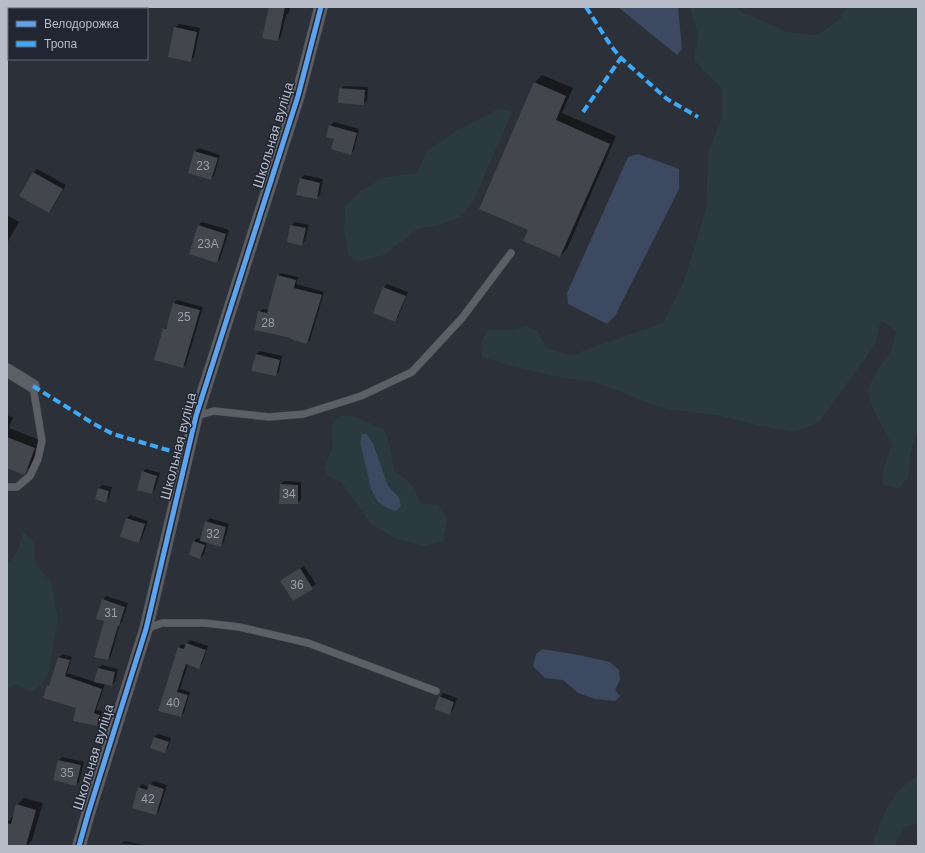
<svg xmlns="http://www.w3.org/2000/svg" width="925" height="853" viewBox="0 0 925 853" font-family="Arial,sans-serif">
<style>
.green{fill:#2a3a3e;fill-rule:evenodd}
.water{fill:#3d4960}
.shadow{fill:#0007}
.building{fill:#43464d}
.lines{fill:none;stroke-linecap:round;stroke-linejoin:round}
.lane-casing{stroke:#484b51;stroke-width:8}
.street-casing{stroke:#484b51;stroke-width:14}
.lane{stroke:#5c5f66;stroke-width:7}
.street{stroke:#5c5f66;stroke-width:13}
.quiet{stroke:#3fa9f5;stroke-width:4;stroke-dasharray:8 4;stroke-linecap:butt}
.cycleway-casing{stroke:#202632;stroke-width:8}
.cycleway{stroke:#60a3ed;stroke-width:5}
.labels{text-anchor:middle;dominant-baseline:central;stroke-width:3;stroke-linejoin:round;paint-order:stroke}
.number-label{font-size:12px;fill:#9a9ea9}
.street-label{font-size:14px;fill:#b7bcc8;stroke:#202632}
</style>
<rect width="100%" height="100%" fill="#2c3038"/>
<!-- green -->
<path class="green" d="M690,7H736L740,11L787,32L817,35L839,20L847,7H918V429L916,433L911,453L908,478L899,488L883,485L882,472L892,445L873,410L867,390L878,369L892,349L896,331L881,320L875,345L819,422L795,432L756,425L721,416L662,408L597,383L553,376L511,366L482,357L481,341L488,330H512L526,326L537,330L547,349L571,355L663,323L684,281L706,209L708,153L722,117V90L694,60L698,35Z
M500,108L512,112L474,200L461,217L441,225L418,229L384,255L358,262L348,255L344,231L345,207L362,190L385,177L417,173L427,151L456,131Z
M338,416H353L384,429L390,447L394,470L413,485L420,503L438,505L447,519L443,541L424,546L396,539L371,524L341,482L328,476L324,468L333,446L331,426ZM367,434L373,443L388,486L399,497L389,509Z
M23,532L34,542V562L52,583L58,620L49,671L43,684L32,692L16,684L7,689V564L17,552Z
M918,775V827L915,824L904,827L896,842V846H874V839L886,809L899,789Z"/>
<!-- water -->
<path class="water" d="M618,7H678L682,49L677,55Z
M638,154L679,169V189L615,316L607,324L568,304L567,293L628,157Z
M362,434H367L373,443L388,486L399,497L401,506L396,511L389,509L378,502L371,489L360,442Z
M542,649L579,655L610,662L619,670L620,680L615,690L620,696L615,701L595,699L578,693L563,680L545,678L533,666L536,654Z"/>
<!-- shadow -->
<path class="shadow" d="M270,7H290L289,12L286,15L281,36L278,40Z
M179,24L200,28L194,57L191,60L175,27Z
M542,75L573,88L562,113L616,136L567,249L560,256L529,230L480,208L535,82Z
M344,86L368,87L367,100L364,104L340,89Z
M334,122L359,129L354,150L350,154L335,138L330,126Z
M199,148L220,155L214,176L210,179L195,151Z
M37,169L66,185L52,209L49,212L21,195L34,172Z
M304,175L323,179L320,195L316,198L301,178Z
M7,215L19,222L7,243Z
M202,222L229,230L220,259L217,262L199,225Z
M295,222L309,225L305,241L302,244L291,226Z
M281,273L298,277L296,284L324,292L310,340L307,343L259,312L263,309L269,310L278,276Z
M387,284L408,292L398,317L395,321L384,288Z
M177,300L203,307L186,364L183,367L164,329L167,326L174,304Z
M260,351L282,356L279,372L275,375L256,354Z
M7,415L13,417L9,428L42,441L33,464L24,473L7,467Z
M146,469L160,473L155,489L152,493L143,472Z
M284,481L301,482V500L297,503L281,484Z
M102,485L112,487L109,498L105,501L96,499L99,488Z
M130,515L148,521L142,538L139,542L127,518Z
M210,518L229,524L224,542L220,546L207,542L204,554L200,558L194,541L197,538L201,539L206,522Z
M304,566L316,584L293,600L281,581Z
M106,596L128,603L122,622L120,624L111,656L108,659L103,600Z
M190,640L208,646L202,664L199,667L188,664L180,689L190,692L184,713L181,716L159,710L179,647L182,644L186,645Z
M63,654L72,657L67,673L95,682L98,668L102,665L118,669L115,682L111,685L105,684L96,710L102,711L100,722L97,725L77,708L48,686L51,683L59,657Z
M443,693L457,698L453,710L450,713L440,697Z
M158,734L171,738L168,748L165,752L154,737Z
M62,757L84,762L79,782L76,785L59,760Z
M153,781L167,785L159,811L155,814L139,788L142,784L149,787Z
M24,798L43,803L32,840L27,846H7V823L13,816L17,805Z
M125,841L143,845V846L122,843V845L126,846H121V844Z"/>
<!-- building -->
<path class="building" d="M269,7H285L278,41L262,38Z
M174,27L197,32L191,62L168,57Z
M534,82L566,96L556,120L610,144L560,257L523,241L528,230L479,209Z
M339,88L365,90L364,105L338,103Z
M329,125L357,133L351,155L331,149L334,139L326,137Z
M194,151L218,158L211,180L188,173Z
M33,172L63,189L49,213L19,196Z
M300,178L320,183L317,199L296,195Z
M198,225L226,234L217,263L189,254Z
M290,225L306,228L302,246L287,242Z
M277,275L296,280L294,288L322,295L307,344L291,339V338L254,330L258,311L267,313Z
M383,287L406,296L395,322L373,313Z
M173,303L200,310L183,368L154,360L163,328L166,329Z
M256,354L280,360L276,376L251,371Z
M7,437L35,448L26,472L24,475L7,468Z
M142,471L157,476L152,494L137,490Z
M280,484L298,485V504H279Z
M98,488L109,491L106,503L95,499Z
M126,518L145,524L139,543L120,537Z
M205,521L226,527L221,547L200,541Z
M193,541L205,545L200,559L189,555Z
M300,568L313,589L293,601L280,581Z
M102,599L125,607L119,626H118L108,660L94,657L104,621L96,619Z
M186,643L206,650L199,669L186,664L177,692L188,695L181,717L158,711L178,647L184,649Z
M58,657L70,660L65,676L102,689L94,713L100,715L97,726L73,721L76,708L43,698L47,685L49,686Z
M98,668L115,672L112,686L94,682Z
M439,696L454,702L450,715L434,709Z
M154,737L169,742L165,753L150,748Z
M58,760L81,765L76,786L53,780Z
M149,784L164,789L156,815L132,808L138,787L147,790Z
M16,804L36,810L26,846H7V823L11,824Z"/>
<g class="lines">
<!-- lane casing -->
<g class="lane-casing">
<path id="lane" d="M196,416L214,411L269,417L304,414L361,396L412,372L462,318L511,253
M7,487H17L30,476L38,459L42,441L33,386
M146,629L162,623H205L239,627L308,643L436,691"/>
</g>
<!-- street casing -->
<g class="street-casing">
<path id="street" d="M7,370L33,386
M79,846L88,814L146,629L196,416L298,96L321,7"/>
</g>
<!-- lane -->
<use href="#lane" class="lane"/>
<!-- street -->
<use href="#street" class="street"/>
<!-- quiet -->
<path class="quiet" d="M586,7L611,46L621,58L667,99L698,117
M583,112L621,58
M33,386L94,424L113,434L188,456"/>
<!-- cycleway casing -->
<g class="cycleway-casing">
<path id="cycleway" d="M79,846L88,814L146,629L196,416L298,96L321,7"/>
</g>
<!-- cycleway -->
<use href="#cycleway" class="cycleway"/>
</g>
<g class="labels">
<!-- number labels -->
<g class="number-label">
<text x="203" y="166">23</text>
<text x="208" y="244">23А</text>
<text x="184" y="317">25</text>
<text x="268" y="323">28</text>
<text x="289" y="494">34</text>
<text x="213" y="534">32</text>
<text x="297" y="585">36</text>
<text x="111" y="613">31</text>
<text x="173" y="703">40</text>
<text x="67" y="773">35</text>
<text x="148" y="799">42</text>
</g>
<!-- street labels -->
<g class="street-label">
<text transform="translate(273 135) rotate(-73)">Школьная вуліца</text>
<text transform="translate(178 446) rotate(-76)">Школьная вуліца</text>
<text transform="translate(93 757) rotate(-73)">Школьная вуліца</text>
</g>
</g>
<!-- border -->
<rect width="925" height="853" fill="none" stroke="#b7bcc8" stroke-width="16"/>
<!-- legend -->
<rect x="8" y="8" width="140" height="52" fill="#202632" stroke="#5c626e"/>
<rect x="16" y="21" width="20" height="6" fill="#60a3ed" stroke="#5c626e"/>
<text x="44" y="28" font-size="12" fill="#b7bcc8">Велодорожка</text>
<rect x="16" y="41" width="20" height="6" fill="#3fa9f5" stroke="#5c626e"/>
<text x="44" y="48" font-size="12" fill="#b7bcc8">Тропа</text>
</svg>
